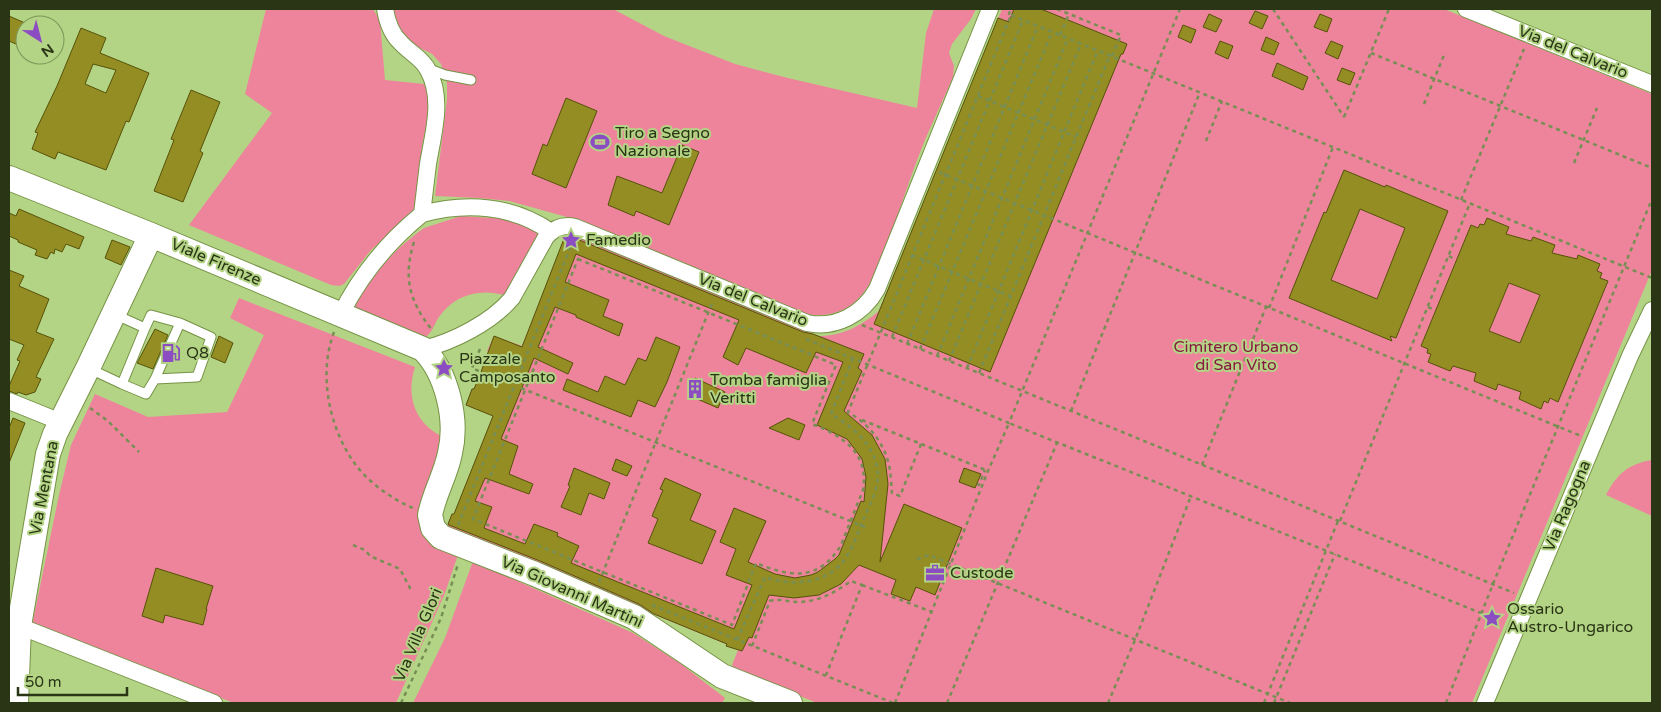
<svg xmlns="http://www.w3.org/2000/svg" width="1661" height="712" viewBox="0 0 1661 712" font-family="'Varela Round',sans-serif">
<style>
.green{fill:#ee849c}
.building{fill:#938d24;stroke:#565208;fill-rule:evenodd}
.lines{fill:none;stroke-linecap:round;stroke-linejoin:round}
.lane-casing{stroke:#769346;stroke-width:11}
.street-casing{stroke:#769346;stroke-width:18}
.secondary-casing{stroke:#769346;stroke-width:26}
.path{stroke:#778e54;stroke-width:2.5;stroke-dasharray:4 4;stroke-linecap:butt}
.lane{stroke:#fff;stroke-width:9}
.street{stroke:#fff;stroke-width:16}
.secondary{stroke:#fff;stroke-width:24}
.labels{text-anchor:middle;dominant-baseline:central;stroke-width:4;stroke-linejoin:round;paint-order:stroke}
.street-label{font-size:16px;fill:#293515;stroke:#b4d485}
.poi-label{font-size:16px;fill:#293515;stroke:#b4d485;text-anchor:start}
.park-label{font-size:16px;fill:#87193f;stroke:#b4d485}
</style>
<rect width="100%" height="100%" fill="#b4d485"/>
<!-- green -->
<path class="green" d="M266,9H373L380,21L385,80L424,84C427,91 429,100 429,107C429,120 424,133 422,146C419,170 425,192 411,214L371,250L344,284L339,286L331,285L189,225L272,113L245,94Z
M393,9H613L664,36L735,64L788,78L917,108L926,33L934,9H976L971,19L952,44L949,53L954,66L953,77C944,98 934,119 925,140C911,174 900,210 887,244C879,264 872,286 856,301C842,314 821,318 803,313L567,217L509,201L480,198L435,196L447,99V83L441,64L432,54L414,45L401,32L394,18Z
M1002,9H1444L1652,94V270L1472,703H817L735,669L732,665L738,650L726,646V644L446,529L452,514H454L493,416L466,405L472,389H474L489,352L487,351L494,336L522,346L567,232L818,336C843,336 860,326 879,311Z
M461,216L508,219L534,229L537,234V240L504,295C479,288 454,295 439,317C434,324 432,335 423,338L353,312V303L379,269L399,248L417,233L424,228Z
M239,298L415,367C405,398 416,427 448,439L420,528C427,543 444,546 459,552L445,593L396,703H234L32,625L59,495L71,445L95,394L148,417L227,412L264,335L230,318Z
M1652,460V516L1606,495C1617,474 1628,464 1652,460Z
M473,561L633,633L681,664L725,698L722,703H413L445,638Z"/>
<!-- building -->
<path class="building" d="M1014,9H1041L1127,44L1123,54H1121L990,372L874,324L998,18L1009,22Z
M1255,11L1268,16L1262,29L1249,23Z
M1209,14L1222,20L1216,32L1203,27Z
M1320,14L1332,19L1327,32L1314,27Z
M9,16L25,23V48L9,41Z
M1183,25L1196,30L1191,43L1178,37Z
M81,28L106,38L100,53L149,73L129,122L126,121L106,170L58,152L55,159L32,149L38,133L35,132L57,86ZM93,64L116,70L106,93L85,84Z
M1266,37L1279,43L1274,55L1261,50Z
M1220,41L1233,46L1228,59L1215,53Z
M1331,41L1343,46L1338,59L1325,53Z
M1277,63L1308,77L1303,90L1272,76Z
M1342,68L1355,73L1350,85L1337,80Z
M191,90L220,102L200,151L203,153L183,202L154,191L174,140L171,139Z
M566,98L597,111L566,188L532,174L543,144L547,146Z
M682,145L699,152L669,225L636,211L634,216L608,205L617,176L662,193Z
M1344,170L1385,187L1386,185L1448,211L1396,338L1390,336L1392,341L1289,298L1324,212L1326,213ZM1360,209L1405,228L1377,299L1331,280Z
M19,209L84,237L79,249L66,244L62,252L55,249L54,254L51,252L47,259L35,255L37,250L18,242V240L9,236V213L16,216Z
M1487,218L1509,227L1506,234L1531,241L1533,237L1555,245L1552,253L1577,259L1578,255L1600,264L1597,271L1602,273L1600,278L1608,281L1558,402L1550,398L1548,403L1544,401L1541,409L1519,399L1521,392L1498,384L1496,390L1474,381L1476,373L1453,366L1450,371L1428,362L1431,354L1427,353L1428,349L1421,346L1471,225L1478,228L1480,224L1484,225ZM1509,283L1540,295L1520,343L1489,331Z
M565,236L572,237L803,332L813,334L864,354L858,368L862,371L844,411L872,435L885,459L888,484L880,562L904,504L962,528L935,595L916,587L910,601L891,594L896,580L859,565L841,584L819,595L794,598L769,595L752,638L749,637L742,651L726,646L727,644L654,614L639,604L540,561L449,525L448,524L452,514H454L493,416L466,405L472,389H474L481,372L494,336L522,347ZM576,254L739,320L723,357L738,365L746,348L806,373L816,352L843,362L817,425L847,439L857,452L862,459L866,477L864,502L861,501L839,555L835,559L818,572L811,575L795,578L775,574L748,562L766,521L734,508L720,542L736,549L726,575L752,585L734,629L571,563L579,546L557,536L558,533L534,524L525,544L484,528L492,507L475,501L485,478L529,494L533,484L509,474L518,446L501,439L534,358L568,374L573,363L538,347L555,307L576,315V317L619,336L623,324L603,316L609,300L565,282Z
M112,240L130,247L121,265L105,258Z
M9,270L24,276L19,286L49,299L36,332L54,339L36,377L41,379L35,392L26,395L18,392L17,394L9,391V386L20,361L17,360L24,345L9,339Z
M155,329L168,335L153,369L137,363Z
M219,336L233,343L225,363L211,357Z
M656,337L680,347L667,382L655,407L638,400L631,417L563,390L567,379L598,392L605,376L625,385L638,358L646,361Z
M695,378L725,392L718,408L688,395Z
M13,418L25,423L9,463V428Z
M788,418L805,425L799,440L769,428Z
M616,459L632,466L627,476L612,470Z
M574,468L610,483L604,499L589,493L581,515L561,507L570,486L568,485Z
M964,468L981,474L975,488L959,482Z
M665,478L701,494L690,520L716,531L702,564L648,543L658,519L652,516L663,490L660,489Z
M156,568L213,586L206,609H207L203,625L165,615L163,623L142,616Z"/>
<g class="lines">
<!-- lane casing -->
<g class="lane-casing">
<path id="lane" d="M427,68L445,75L471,80
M145,328L151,315L180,323
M88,368L122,384L145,328L114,314
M122,384L146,394L155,379L180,323L211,337L197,377L155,379"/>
</g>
<!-- street casing -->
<g class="street-casing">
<path id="street" d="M1466,9L1652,84
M422,214C466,202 513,205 551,232
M341,314C360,276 389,241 422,214C424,198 426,181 428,164C433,134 444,99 428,70C422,58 410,53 401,43C391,34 387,21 385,9
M423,349C453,342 492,322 512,298L546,237C554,228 563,224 575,227L807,323C836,329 863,314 877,289L990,9
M9,401L61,422
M11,621L19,626L214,703
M1485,703L1630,356L1652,310"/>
</g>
<!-- secondary casing -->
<g class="secondary-casing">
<path id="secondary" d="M9,178L151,235L423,349C447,373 458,419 450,453C446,474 434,494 430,515L433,528L441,537L535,574L634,617L722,676L790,703
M16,703L19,626L48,454L55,434L88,368L151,235"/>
</g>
<!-- path -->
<path class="path" d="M1057,9L1121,35L1112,56
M1273,9L1344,117
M1011,15L1652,278
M1060,35L1069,14
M1371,53L1652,168
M978,96L1076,137
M1424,104L1444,55
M1344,117L1389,9
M1206,141L1222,101
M1574,163L1597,108
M939,172L1581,436
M1461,200L1524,49
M414,242C403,277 409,301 432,330
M912,255L1010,296
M1449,256L1456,260
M578,259L836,365L812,424C843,436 869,453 863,490L841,545C819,582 790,577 756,563L732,625L473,519Z
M1428,307L1435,310
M1269,308L1333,147
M862,325L1514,593
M334,332C318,374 329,428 355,464C369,483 392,499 413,508
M892,337L1023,20
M806,339L1009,423L1180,9
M907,344L1038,26
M480,349L472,368L481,372
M920,349L1052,32
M937,356L1068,38
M949,361L1081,44
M967,368L1098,50
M979,373L1110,55
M521,388L865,527
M90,408L108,421L139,452
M1071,411L1200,92
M862,420L988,471
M921,444L900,496L892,493C891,483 891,471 888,461C882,440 867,423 848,412L1011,15L1009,14L1011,9
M1202,465L1266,307
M977,484L979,485L985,470
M1340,521L1470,203
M458,525L572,243
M353,545L365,550L370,556L400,569L411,590
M917,559L929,555L1290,703
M599,582L713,301
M862,585L932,612
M652,605L893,703
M737,640L765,577C793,587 830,584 847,556C854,545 859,530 864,518C871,502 881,485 877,467C872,442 851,426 831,414L853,358
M752,646L770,601C779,598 789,602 798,602C818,602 836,592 851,581L862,585L826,675
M401,703L441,618L458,564
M895,703L988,471L1009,423L1481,613
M947,703L1057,443
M1108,703L1135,640L1191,496
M1264,703L1338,521
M1274,703L1335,554
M1446,703L1493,584L1652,199"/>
<!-- lane -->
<use href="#lane" class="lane"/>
<!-- street -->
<use href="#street" class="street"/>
<!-- secondary -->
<use href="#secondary" class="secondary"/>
</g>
<!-- icons -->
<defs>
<g id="stadium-bare" transform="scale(1.5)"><path d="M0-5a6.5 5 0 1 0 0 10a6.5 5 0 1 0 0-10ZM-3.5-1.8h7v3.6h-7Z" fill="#8d4dc2" stroke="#b4d485" stroke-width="2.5" paint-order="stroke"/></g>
<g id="sight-bare" transform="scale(1.5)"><path d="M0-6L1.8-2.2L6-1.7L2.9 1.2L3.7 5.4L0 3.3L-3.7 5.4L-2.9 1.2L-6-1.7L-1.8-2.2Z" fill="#8d4dc2" stroke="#b4d485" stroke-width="2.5" paint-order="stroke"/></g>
<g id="fuel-bare" transform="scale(1.5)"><path d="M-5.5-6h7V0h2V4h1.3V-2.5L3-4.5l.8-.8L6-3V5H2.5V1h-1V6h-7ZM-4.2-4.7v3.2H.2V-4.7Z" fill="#8d4dc2" stroke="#b4d485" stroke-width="2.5" paint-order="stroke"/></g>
<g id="building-bare" transform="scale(1.5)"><path d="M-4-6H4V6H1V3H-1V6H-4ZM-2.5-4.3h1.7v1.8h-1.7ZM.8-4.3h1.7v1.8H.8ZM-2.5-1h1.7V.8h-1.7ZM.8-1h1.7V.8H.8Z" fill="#8d4dc2" stroke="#b4d485" stroke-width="2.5" paint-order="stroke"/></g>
<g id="office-bare" transform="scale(1.5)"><path d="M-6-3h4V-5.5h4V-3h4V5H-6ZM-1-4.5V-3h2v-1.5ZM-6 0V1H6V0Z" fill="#8d4dc2" stroke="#b4d485" stroke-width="2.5" paint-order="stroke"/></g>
</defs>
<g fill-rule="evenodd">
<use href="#stadium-bare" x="600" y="142"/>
<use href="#sight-bare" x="571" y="240"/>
<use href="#fuel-bare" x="171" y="353"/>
<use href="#sight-bare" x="444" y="368"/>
<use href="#building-bare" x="695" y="389"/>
<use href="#office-bare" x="935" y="573"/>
<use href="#sight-bare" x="1492" y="618"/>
</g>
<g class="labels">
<!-- street labels -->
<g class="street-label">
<text transform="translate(1573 52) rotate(22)">Via del Calvario</text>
<text transform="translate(216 262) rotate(23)">Viale Firenze</text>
<text transform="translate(753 300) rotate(22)">Via del Calvario</text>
<text transform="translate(44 488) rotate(-79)">Via Mentana</text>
<text transform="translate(1567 506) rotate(-67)">Via Ragogna</text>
<text transform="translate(572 592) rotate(24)">Via Giovanni Martini</text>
<text transform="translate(418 635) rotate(-67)">Via Villa Glori</text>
</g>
<!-- poi labels -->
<g class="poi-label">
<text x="615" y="133">Tiro a Segno<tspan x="615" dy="18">Nazionale</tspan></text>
<text x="586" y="240">Famedio</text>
<text x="186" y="353">Q8</text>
<text x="459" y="359">Piazzale<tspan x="459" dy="18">Camposanto</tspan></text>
<text x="710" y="380">Tomba famiglia<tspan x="710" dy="18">Veritti</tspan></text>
<text x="950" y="573">Custode</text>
<text x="1507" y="609">Ossario<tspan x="1507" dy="18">Austro-Ungarico</tspan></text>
</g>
<!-- park labels -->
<g class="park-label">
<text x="1236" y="347">Cimitero Urbano<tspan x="1236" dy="18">di San Vito</tspan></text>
</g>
</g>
<!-- border -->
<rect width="1661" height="712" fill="none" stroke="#293515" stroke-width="20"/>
<!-- north arrow -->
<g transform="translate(40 40) rotate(144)"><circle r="24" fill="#b4d485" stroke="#7c9458"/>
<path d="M0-4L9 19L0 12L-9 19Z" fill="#8d4dc2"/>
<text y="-8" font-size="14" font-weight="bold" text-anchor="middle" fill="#293515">N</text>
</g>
<!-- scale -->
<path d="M18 687v8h109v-8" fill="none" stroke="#293515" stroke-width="2.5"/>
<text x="25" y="687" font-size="15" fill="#293515" stroke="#b4d485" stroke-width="4" paint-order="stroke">50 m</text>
</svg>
